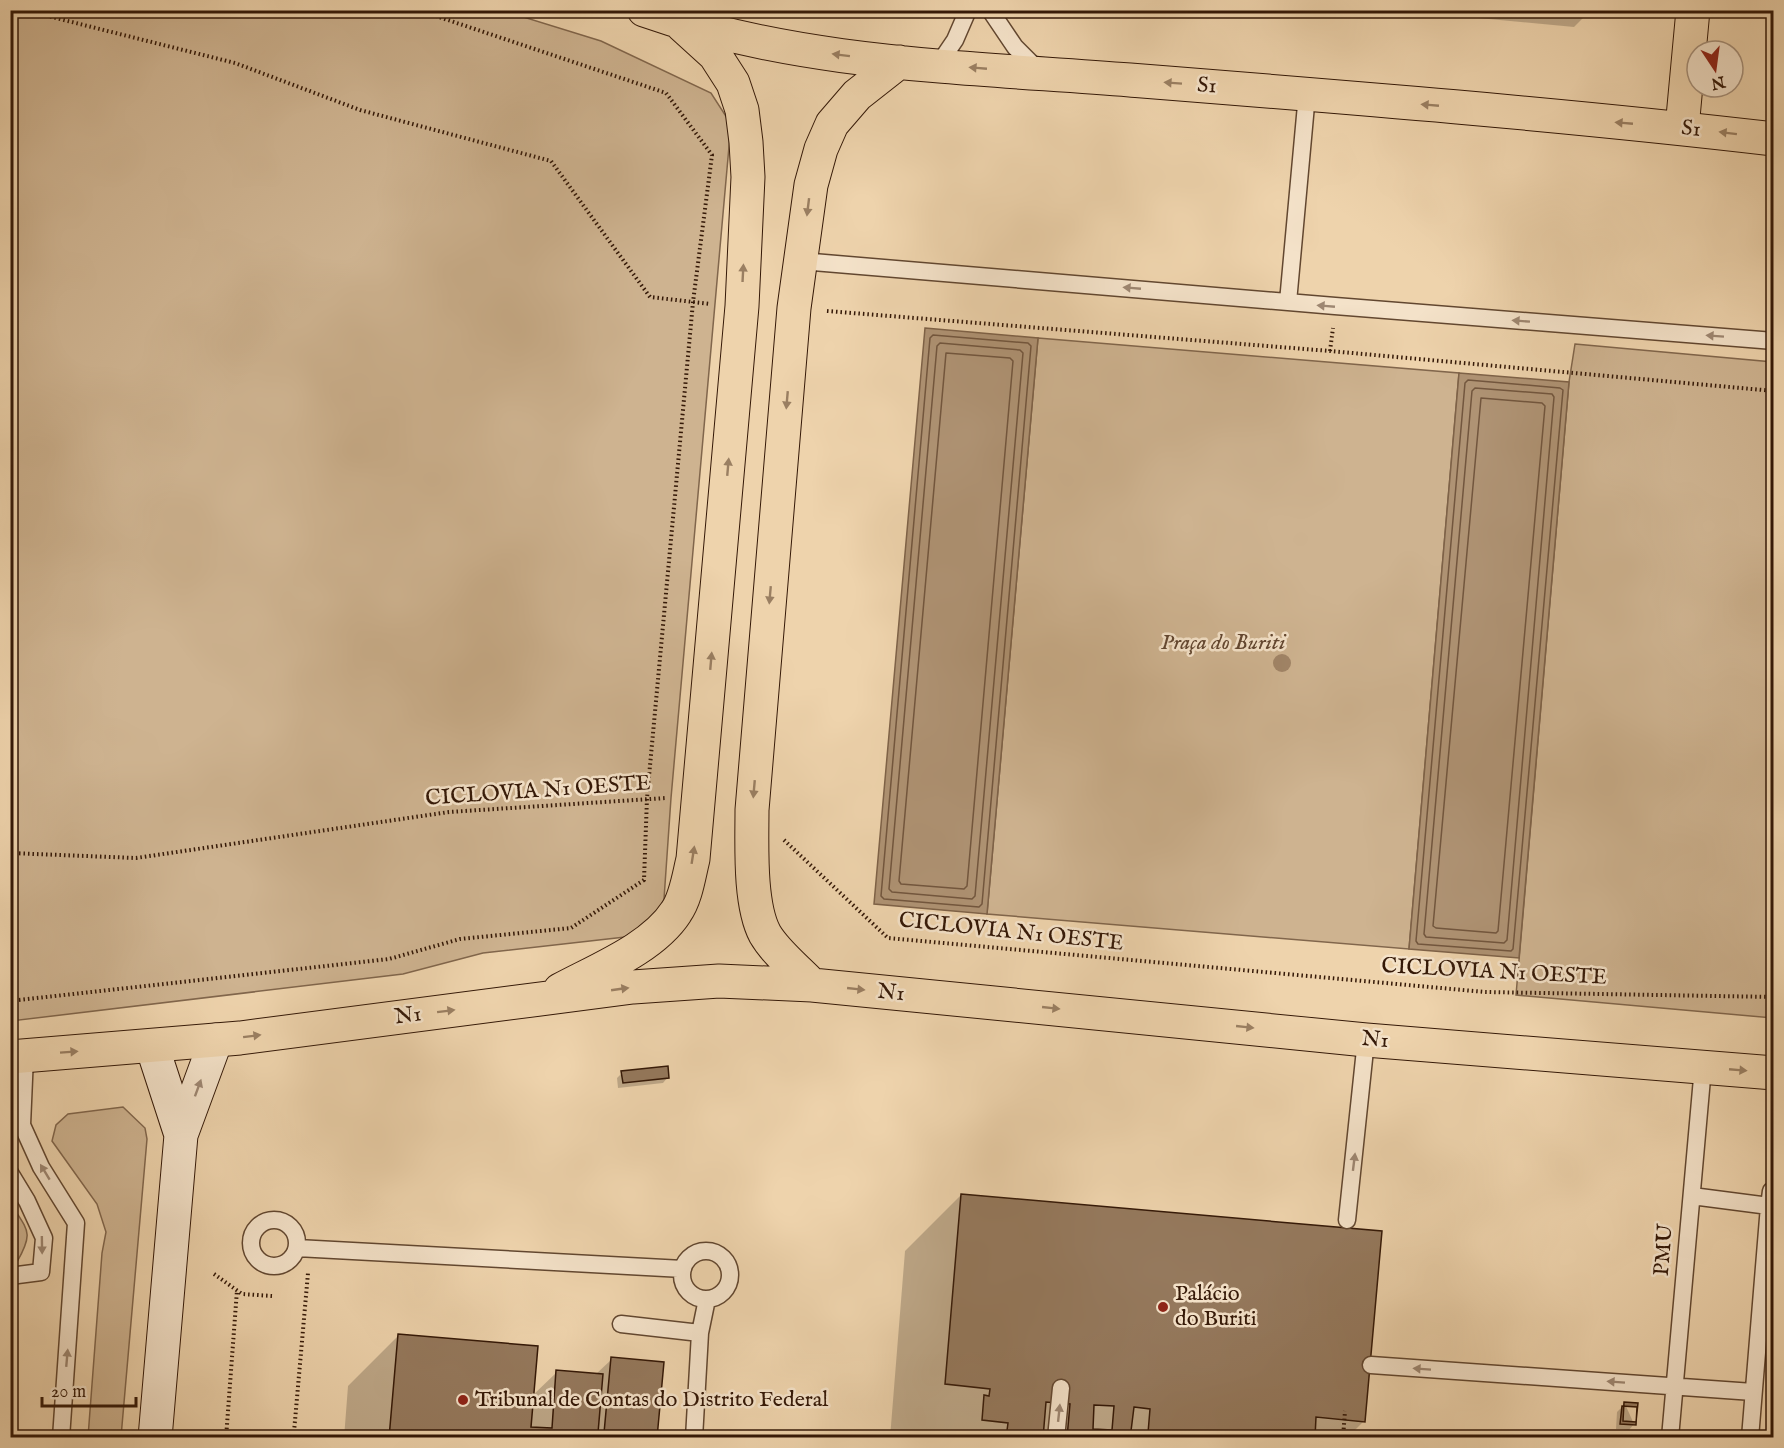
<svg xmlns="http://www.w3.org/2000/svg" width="1784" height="1448" viewBox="0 0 1784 1448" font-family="'IM FELL English',serif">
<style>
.green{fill:#ceb390;stroke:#81664c;stroke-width:1.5}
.water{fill:#af9374;stroke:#7e6248;stroke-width:1.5}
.shadow{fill:#0003}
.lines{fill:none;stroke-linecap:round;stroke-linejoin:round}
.shore{stroke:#72563e;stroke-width:1.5}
.building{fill:#95795d;stroke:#341807;stroke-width:1.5;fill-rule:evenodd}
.service-casing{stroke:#624730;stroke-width:19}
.secondary-casing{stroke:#341807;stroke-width:35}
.primary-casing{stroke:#341807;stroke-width:35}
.trunk-casing{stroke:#341807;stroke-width:35}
.path{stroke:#341807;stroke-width:4;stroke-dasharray:1.5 3;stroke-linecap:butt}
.service{stroke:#f4e2c9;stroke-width:16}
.secondary{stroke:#f4e2c9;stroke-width:33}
.primary{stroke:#eed3ac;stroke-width:33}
.trunk{stroke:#eed3ac;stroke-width:33}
.tree{fill:#a18568}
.oneway{fill:#9a7f62}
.oneway2{fill:#9e8772}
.poi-dot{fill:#8f2418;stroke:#f4e2c9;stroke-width:2}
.labels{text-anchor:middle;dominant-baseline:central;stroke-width:5;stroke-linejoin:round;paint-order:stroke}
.street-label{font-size:22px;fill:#341807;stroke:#f4e2c9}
.park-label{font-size:22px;font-style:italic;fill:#624630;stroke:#f4e2c9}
.poi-label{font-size:22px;fill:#341807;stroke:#f4e2c9;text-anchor:start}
</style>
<rect width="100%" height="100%" fill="#eed3ac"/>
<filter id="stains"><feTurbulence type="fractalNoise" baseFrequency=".00333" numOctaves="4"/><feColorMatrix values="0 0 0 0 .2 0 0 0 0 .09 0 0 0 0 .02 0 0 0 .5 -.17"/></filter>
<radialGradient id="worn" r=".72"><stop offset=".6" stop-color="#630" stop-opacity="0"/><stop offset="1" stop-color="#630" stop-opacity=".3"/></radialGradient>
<!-- green -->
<path class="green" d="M10,11H504L601,41L711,93L731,124L671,798L664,899L656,921L634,936L483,953L403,974L11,1021Z
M1038,338L1459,373L1409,949L987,914Z
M1575,344L1773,362V1018L1516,995L1569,382Z
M123,1107L145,1128L147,1139L121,1437H88L102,1253L106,1232L97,1204L52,1141L56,1125L68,1114Z
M11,1204C28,1231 34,1232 17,1262H11Z"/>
<!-- water -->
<path class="water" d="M925,328L1038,338L987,914L874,904Z
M1459,373L1569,382L1519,958L1409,949Z"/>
<!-- shadow -->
<path class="shadow" d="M1394,10H1591L1574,27Z
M622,1073L668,1077L663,1083L618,1088L617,1078Z
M961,1195L1364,1421L1347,1438H890L905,1251Z
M399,1335L532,1396L557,1372L595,1375L612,1359L656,1438H344L348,1386Z
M1625,1404L1634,1424L1629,1430L1616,1429L1617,1412Z"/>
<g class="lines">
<!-- shore -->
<path class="shore" d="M933,335L1028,343L1031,346L982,904L979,907L884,899L881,896L930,338Z
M940,343L1020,350L1023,353L975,896L972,899L892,892L889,889L937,346Z
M946,353L1010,358L1013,361L967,886L964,889L901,884L899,881Z
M1468,380L1560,388L1563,390L1513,949L1511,951L1418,944L1416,941L1465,383Z
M1475,388L1552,394L1554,397L1507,940L1504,943L1426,937L1424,934L1472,391Z
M1481,398L1542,403L1545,406L1498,931L1496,933L1436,928L1433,926Z"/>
</g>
<!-- building -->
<path class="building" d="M668,1066L669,1078L623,1083L621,1071Z
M961,1194L1382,1231L1365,1422L1316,1417L1315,1438H1067L1070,1404L1046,1402L1043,1438H1006L1008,1423L982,1420L984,1395L989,1396L990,1389L945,1384ZM1094,1405L1114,1406L1112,1430L1093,1429ZM1134,1407L1150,1409L1148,1433L1131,1431Z
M398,1334L538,1346L531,1427L552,1428L556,1370L603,1374L598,1433H604L611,1357L664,1362L657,1438H389Z
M1624,1402L1638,1403L1636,1422L1623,1421Z
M1622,1406L1637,1407L1636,1425L1620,1424Z"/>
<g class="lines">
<!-- service casing -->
<g class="service-casing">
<path id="service" d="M990,10L1015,47L1038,70
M938,65L955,40L968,10
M801,261L1335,306L1774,341
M1288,302L1307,94
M25,1056L22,1125L41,1167L76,1223L61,1438
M10,1173L27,1201L44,1238L41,1272L10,1276
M1692,1196L1769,1206
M251 1243a23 23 0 1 1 46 0a23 23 0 1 1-46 0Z
M1347,1220L1366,1040
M297,1248L683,1269
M682 1275a24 24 0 1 1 48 0a24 24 0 1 1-48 0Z
M621,1324L700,1333
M1371,1365L1753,1392
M694,1438L700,1333L707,1299
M1056,1438L1061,1388
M1670,1438L1703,1067
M1750,1438L1769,1206L1771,1191H1774"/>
</g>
<!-- secondary casing -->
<g class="secondary-casing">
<path id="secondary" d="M152,1046L181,1135
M155,1438L181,1135L216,1040"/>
</g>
<!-- primary casing -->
<g class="primary-casing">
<path id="primary" d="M1682,128L1693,10"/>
</g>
<!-- trunk casing -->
<g class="trunk-casing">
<path id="trunk" d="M644,10C799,65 967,67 1130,80C1344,97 1559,114 1774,139
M812,985C797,969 776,953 765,934C749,904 752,844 752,810L794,308L811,185L821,149L832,124L857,95L899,62
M560,990C597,970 653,948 676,912C686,898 689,875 693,859L742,306L748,177L746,142L742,110L733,83L715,55L682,25
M10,1057L240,1038L633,987L719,981L812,985L1366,1040L1774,1073"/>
</g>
<!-- path -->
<path class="path" d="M24,10L235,63L360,110L551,161L650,297L711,304
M827,311L1330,351L1774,391
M1330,351L1333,328
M784,840L888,938L1485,992L1774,997
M10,853L136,858L449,812L666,798
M10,1001L389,959L460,939L571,928L644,880L647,798L693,302L712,155L666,93L418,10
M214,1274L242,1294L272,1296
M294,1432L308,1273
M86,1433L124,1435
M226,1438L237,1290
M319,1438V1434
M1343,1438L1345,1411"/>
<!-- service -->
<use href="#service" class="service"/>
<!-- secondary -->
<use href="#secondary" class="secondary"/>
<!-- primary -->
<use href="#primary" class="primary"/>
<!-- trunk -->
<use href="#trunk" class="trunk"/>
</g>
<!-- trees -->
<circle class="tree" cx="1282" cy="663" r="9"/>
<!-- one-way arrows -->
<defs><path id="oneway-solid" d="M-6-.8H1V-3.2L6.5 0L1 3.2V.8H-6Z" transform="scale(1.5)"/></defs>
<g class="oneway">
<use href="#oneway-solid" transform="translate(841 55) rotate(-173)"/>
<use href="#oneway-solid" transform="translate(978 68) rotate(-175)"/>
<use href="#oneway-solid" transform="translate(1173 83) rotate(-176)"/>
<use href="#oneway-solid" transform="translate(1430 105) rotate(-175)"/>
<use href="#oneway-solid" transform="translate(1624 123) rotate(-175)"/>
<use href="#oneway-solid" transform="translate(1728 133) rotate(-173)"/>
<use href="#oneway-solid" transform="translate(808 207) rotate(97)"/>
<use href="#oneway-solid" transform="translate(743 273) rotate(-87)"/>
<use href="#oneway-solid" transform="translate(787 400) rotate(95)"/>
<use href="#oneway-solid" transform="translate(728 467) rotate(-85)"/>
<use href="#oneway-solid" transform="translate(770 595) rotate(95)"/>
<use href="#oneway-solid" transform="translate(711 661) rotate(-85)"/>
<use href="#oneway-solid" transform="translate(754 789) rotate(95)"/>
<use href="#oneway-solid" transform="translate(693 855) rotate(-81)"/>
<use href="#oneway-solid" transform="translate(620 989) rotate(-8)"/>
<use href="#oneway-solid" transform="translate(856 989) rotate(6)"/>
<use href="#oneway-solid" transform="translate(1051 1008) rotate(6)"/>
<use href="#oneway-solid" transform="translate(446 1011) rotate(-7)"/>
<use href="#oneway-solid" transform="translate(1245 1027) rotate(6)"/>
<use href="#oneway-solid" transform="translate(252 1036) rotate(-7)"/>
<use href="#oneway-solid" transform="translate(69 1052) rotate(-4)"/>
<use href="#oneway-solid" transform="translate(1738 1070) rotate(5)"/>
</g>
<g class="oneway2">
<use href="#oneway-solid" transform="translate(1132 288) rotate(-175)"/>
<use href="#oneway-solid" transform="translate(1326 306) rotate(-175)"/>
<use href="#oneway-solid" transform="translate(1521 321) rotate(-176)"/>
<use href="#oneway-solid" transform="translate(1715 336) rotate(-176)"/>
<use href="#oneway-solid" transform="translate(198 1088) rotate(-70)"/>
<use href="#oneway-solid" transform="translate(1354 1162) rotate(-83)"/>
<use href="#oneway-solid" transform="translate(45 1172) rotate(-121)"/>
<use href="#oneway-solid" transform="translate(42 1245) rotate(89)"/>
<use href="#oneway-solid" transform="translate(67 1358) rotate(-85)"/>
<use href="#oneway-solid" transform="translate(1422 1369) rotate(-176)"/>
<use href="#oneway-solid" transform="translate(1616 1382) rotate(-176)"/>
<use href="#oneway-solid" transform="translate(1059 1413) rotate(-84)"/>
</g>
<!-- markers -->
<g class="poi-dot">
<circle cx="1163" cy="1307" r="6"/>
<circle cx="463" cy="1400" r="6"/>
</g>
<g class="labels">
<!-- street labels -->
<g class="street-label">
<text transform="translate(1207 86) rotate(4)">S1</text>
<text transform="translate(1691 129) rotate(6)">S1</text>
<text transform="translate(538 791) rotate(-4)">CICLOVIA N1 OESTE</text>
<text transform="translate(1011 932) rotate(6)">CICLOVIA N1 OESTE</text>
<text transform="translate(1494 972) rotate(3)">CICLOVIA N1 OESTE</text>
<text transform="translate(891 993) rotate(6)">N1</text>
<text transform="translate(408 1016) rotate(-7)">N1</text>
<text transform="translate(1375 1040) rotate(5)">N1</text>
<text transform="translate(1664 1250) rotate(-85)">PMU</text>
</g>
<!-- park labels -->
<g class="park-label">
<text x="1223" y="643">Praça do Buriti</text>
</g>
<!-- poi labels -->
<g class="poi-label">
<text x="1175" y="1294">Palácio<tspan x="1175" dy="25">do Buriti</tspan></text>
<text x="475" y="1400">Tribunal de Contas do Distrito Federal</text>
</g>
</g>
<!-- margin -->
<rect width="1784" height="1448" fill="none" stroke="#eed3ac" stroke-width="36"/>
<rect x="12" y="12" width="1760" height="1424" fill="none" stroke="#341807" stroke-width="3"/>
<rect x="18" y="18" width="1748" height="1412" fill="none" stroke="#341807" stroke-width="1.5"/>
<!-- north arrow -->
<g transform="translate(1715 69) rotate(167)"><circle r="28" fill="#f4e2c9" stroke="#a7917b" stroke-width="1.5"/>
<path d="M0-4.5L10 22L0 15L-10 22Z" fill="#8f2418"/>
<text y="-9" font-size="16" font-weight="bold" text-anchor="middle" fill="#341807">N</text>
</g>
<!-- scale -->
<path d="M42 1397v9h94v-9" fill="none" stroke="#341807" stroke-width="3"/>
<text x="51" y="1397" font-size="18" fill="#341807" stroke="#f4e2c9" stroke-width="4.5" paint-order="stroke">20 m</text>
<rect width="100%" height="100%" filter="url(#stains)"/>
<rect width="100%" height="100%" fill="url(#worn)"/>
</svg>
